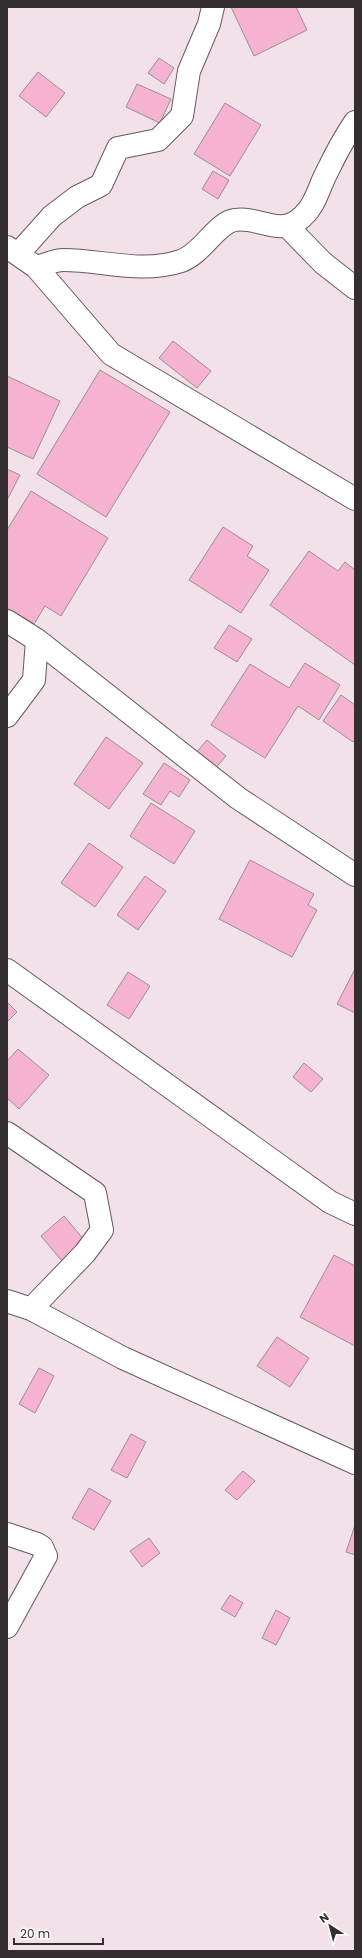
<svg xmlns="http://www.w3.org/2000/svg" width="362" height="1958" viewBox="0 0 362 1958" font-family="Poppins,sans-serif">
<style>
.building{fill:#f6b3d1;stroke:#9d8d94}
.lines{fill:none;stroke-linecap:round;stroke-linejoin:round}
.street-casing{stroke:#67595f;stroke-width:24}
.street{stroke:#fff;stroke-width:22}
</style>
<rect width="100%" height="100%" fill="#f2e1e8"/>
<!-- building -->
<path class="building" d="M231,7H296L307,30L254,56Z
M159,58L174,68L164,84L148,73Z
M38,72L65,93L46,117L19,96Z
M137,84L171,99L160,123L126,107Z
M225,103L261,125L230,176L194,154Z
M213,171L229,180L218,199L202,189Z
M173,341L211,371L197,388L159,358Z
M100,370L170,412L106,517L37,474Z
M7,376L60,401L33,459L7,447Z
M7,469L20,475L7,500Z
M31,491L108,538L61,616L45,606L34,624L7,608V530Z
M223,527L253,546L247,556L269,570L241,613L189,580Z
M309,551L338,571L345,562L355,570V665L270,605Z
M229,625L252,639L237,662L214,648Z
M305,663L340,685L319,720L298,706L265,758L211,725L250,664L289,688Z
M341,695L355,705V739L353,742L323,721Z
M106,737L143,763L109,809L74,784Z
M207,740L226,756L214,770L195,754Z
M164,763L190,780L179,797L170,791L161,805L143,794Z
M151,803L195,831L174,864L130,836Z
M89,843L123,867L95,907L61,883Z
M250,860L314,894L308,905L317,910L292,957L219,919Z
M145,876L166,891L138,930L117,915Z
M355,969V1013L337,1004Z
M128,972L150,986L129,1019L107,1005Z
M7,1002L17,1012L7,1022Z
M18,1049L49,1075L19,1109L7,1098V1061Z
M304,1063L323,1079L311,1092L293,1077Z
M64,1216L85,1241L62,1261L41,1236Z
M334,1255L355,1266V1346L300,1317Z
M277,1337L309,1358L290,1387L257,1366Z
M39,1368L54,1376L35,1413L19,1404Z
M131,1434L146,1442L127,1478L111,1470Z
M243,1471L255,1481L237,1500L225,1490Z
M89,1488L111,1501L94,1530L72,1518Z
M355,1525V1555L346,1552Z
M149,1538L160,1553L142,1567L130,1551Z
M230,1595L243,1603L235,1617L221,1609Z
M276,1610L290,1618L276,1645L262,1638Z"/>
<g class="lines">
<!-- street casing -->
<g class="street-casing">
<path id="street" d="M287,226L323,263L355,288
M7,247L36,267L111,354L355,499
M18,254L52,216L77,197L101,185L118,148L158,140L182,116L189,71L209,24L213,7
M36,267C45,265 55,260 63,260C103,260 141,274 181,261C202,254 217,222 235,220C259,216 280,238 302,217C316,205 319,186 328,170C336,153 345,137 355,122
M7,621L37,640L238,798L355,875
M7,716L34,680L37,640
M7,970L330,1202L355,1214
M7,1133L95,1193L102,1230L85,1253L31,1309
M7,1301L31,1309L123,1358L355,1463
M7,1534L37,1544L42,1547L46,1556L7,1627"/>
</g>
<!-- street -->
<use href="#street" class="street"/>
</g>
<!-- border -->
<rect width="362" height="1958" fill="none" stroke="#342e30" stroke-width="16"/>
<!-- north arrow -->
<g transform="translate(330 1926) rotate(324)" stroke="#ffffff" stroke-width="3" paint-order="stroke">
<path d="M0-3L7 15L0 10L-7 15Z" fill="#342e30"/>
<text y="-6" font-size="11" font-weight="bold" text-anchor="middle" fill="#342e30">N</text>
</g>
<!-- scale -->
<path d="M14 1938v6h89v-6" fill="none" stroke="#342e30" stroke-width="2"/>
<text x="20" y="1938" font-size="12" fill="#342e30" stroke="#ffffff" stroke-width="3" paint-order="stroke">20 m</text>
</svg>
